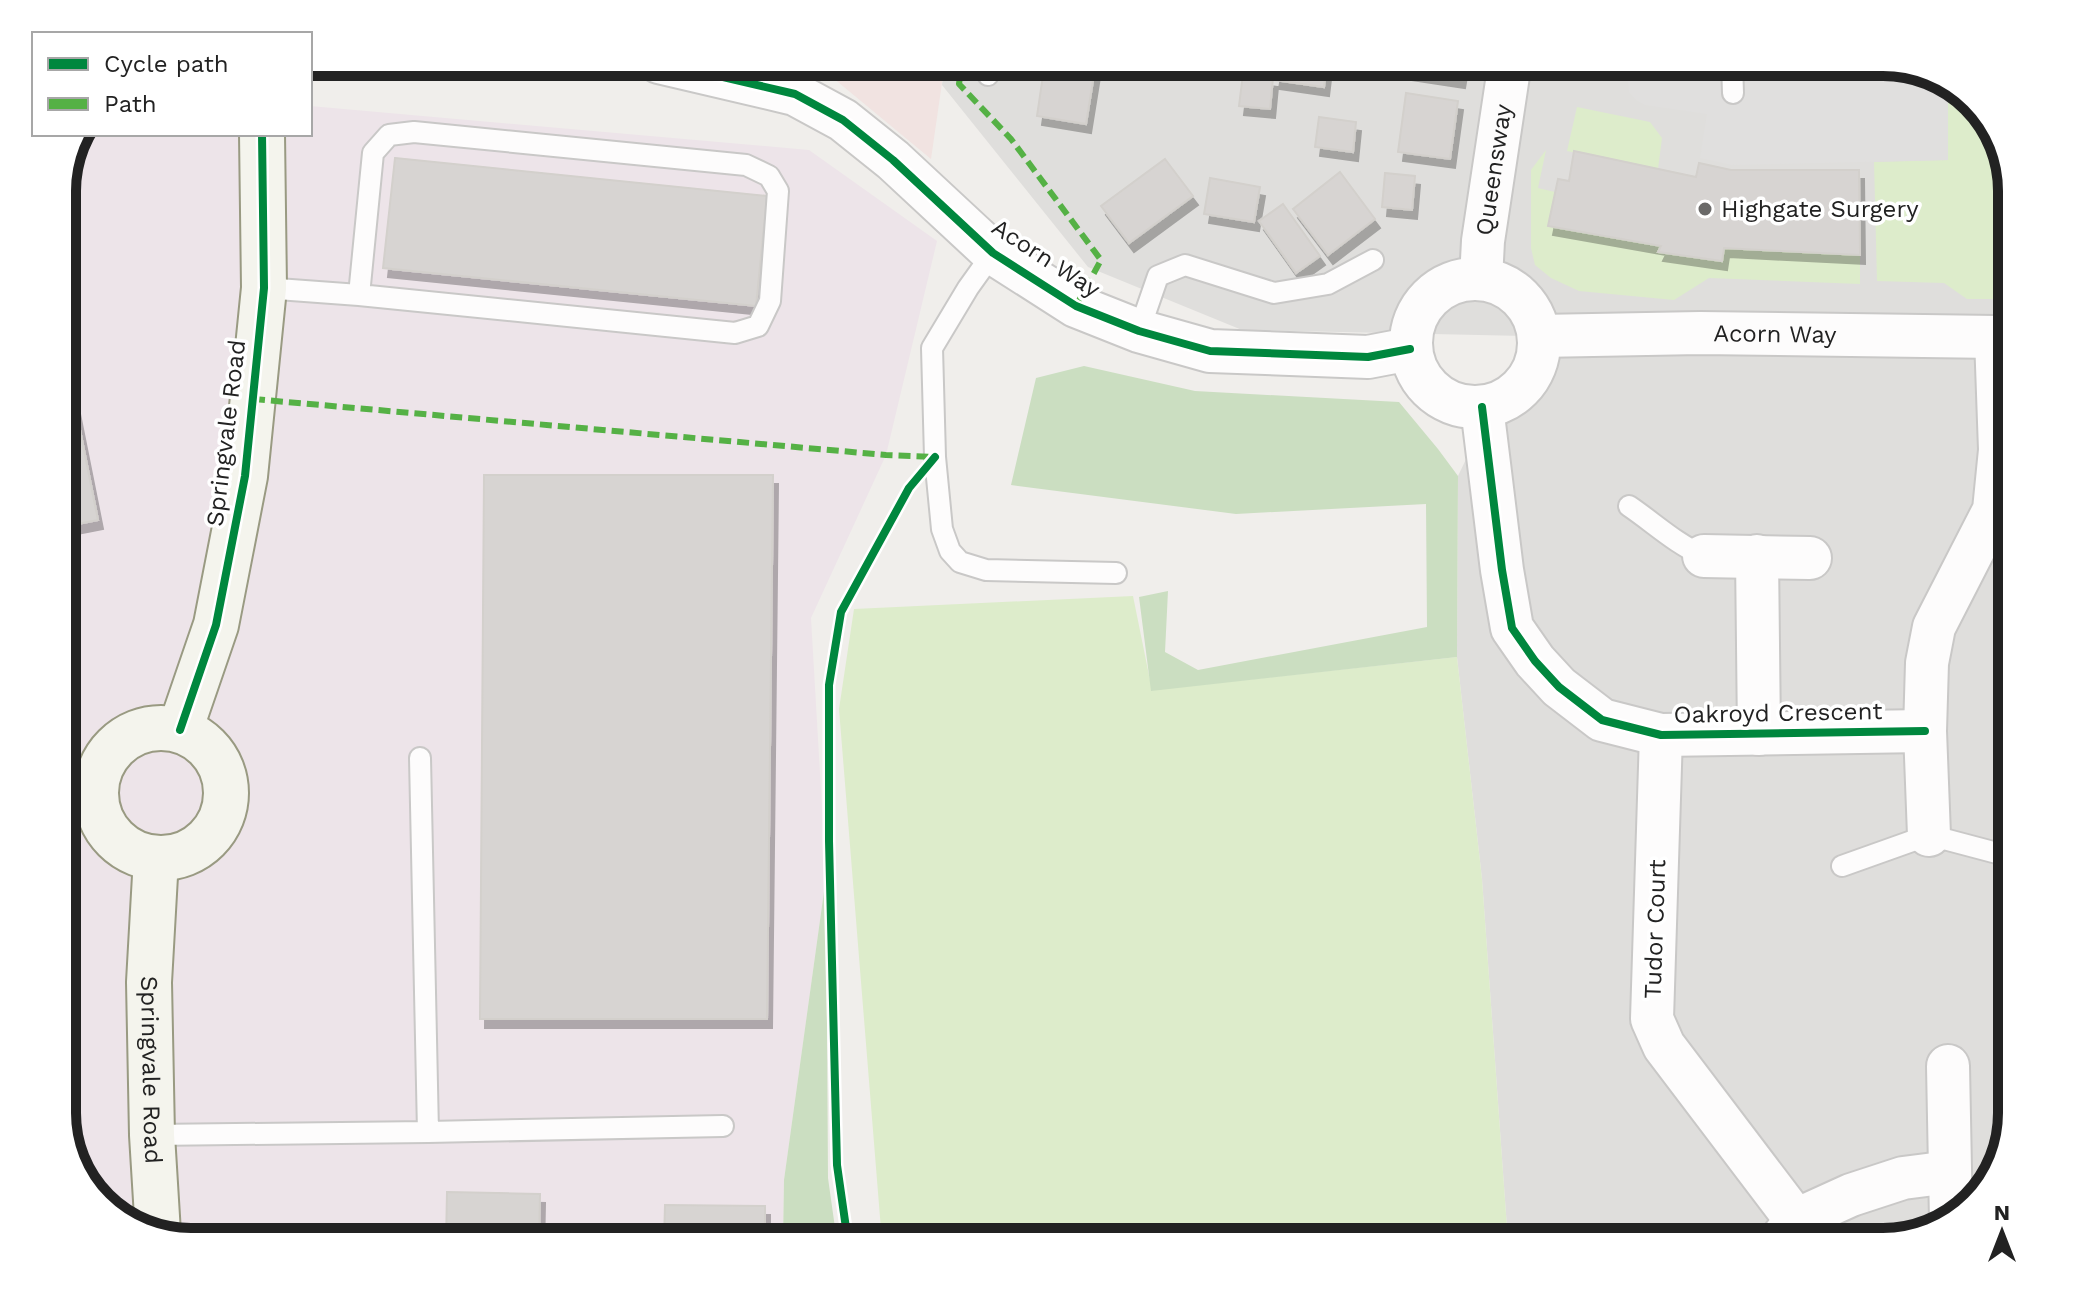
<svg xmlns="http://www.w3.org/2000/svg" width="2074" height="1304" viewBox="0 0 2074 1304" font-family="'Work Sans',sans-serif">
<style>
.residential{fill:#dfdedc}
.commercial{fill:#f1e3e1}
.industrial{fill:#ede4e9}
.grass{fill:#ddeccb}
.forest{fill:#cbdec1}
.parking{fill:#e0dfde}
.building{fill:#d7d4d2;stroke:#d3d0cc;stroke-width:2;filter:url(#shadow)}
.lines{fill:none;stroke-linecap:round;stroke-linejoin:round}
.lane-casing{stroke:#c9c8c7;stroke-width:24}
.street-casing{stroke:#c9c8c7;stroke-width:46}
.secondary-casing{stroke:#999a82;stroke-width:48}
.lane{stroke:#fdfcfc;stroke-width:20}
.street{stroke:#fdfcfc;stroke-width:42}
.secondary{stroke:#f4f4ed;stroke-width:44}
.quiet{stroke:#55b145;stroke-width:6;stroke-dasharray:12 6;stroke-linecap:butt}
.cycleway-casing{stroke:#fff;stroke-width:13}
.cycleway{stroke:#00873e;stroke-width:8}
.poi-dot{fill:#6a6968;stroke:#fff;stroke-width:3}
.labels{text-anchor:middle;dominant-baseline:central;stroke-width:7;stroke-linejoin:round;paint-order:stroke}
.street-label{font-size:24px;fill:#222;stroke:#fff}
.poi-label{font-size:24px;fill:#222;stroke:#fff;text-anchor:start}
.rim{fill:none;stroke:#222;stroke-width:10}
</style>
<defs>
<filter id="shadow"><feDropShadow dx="5" dy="9" stdDeviation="0" flood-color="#0004"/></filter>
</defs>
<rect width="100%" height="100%" fill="#f0eeeb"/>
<!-- residential -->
<path class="residential" d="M945,62H1883L1948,80L1994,126L2012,183V1113L1994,1178L1948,1224L1883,1242H1508L1482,879L1457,657L1458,476L1525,336L1242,330L1088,267L942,85Z"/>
<!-- commercial -->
<path class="commercial" d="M812,62H945L931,159L815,63Z"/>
<!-- industrial -->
<path class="industrial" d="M310,106L809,150L937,241L886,455L811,618L826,877L784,1180L783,1242H191L126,1224L80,1178L62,1121V183L85,134H310Z"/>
<!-- grass -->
<path class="grass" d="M1693,62H1709V67C1693,74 1682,77 1664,73L1661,65H1693Z
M1762,62H1883L1904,68L1762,67Z
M1948,80L1994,126L2012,183V299H1967L1944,283L1877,281L1874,162L1948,160Z
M1577,107L1650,122L1662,138L1658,169L1567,151Z
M1546,150L1538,188L1555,192L1548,226L1661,246L1659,252L1721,261L1724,248L1860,255V284L1709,278L1674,300L1579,291L1551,278L1535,265L1531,248V170Z
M1133,596L1152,690L1457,657L1482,879L1508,1242H882L839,709L854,609Z"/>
<!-- forest -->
<path class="forest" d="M1084,366L1195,391L1399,402L1438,449L1458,476L1457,657L1151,691L1139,597L1168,591L1165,652L1198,670L1427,627L1426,504L1236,514L1011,485L1036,378Z
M826,877L828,1178L837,1242H783L784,1180Z"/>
<!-- parking -->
<path class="parking" d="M1598,62H1693V65H1661L1664,73L1676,76L1691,75L1709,67L1904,68L1948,80V160L1732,165L1700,158L1707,114L1645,105L1636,100L1629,92L1627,67H1598Z"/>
<!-- building -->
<path class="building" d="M1045,62H1096L1086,124L1037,116Z
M1225,62H1254L1253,67Z
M1277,62H1327L1324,87L1274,80Z
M1408,62H1463L1460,79L1406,71Z
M1243,74L1273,78L1270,109L1239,106Z
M1406,93L1458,101L1450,159L1398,152Z
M1319,117L1356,122L1353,152L1315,147Z
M1574,151L1696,177L1699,163L1731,170H1859L1860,255L1724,248L1722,261L1658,252L1661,246L1548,226L1558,179L1569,181Z
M395,158L767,196L756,306L383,268Z
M1165,159L1193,196L1129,243L1101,206Z
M1340,172L1375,219L1328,255L1293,209Z
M1385,173L1415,176L1412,210L1382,207Z
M1210,178L1260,187L1254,222L1204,214Z
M1283,204L1320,256L1296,273L1259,221Z
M71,385L98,520L62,527V387Z
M484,475H773L767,1019H480Z
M447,1192L540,1194L539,1242H446Z
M665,1205L765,1206V1242H664Z"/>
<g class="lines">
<!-- lane casing -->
<g class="lane-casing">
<path id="lane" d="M986,62L988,75
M1355,62L1357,68
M1732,62L1733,93
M993,253L968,288L932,348L935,457L942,529L950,551L960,562L986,570L1116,573
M264,288L359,295L735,333L758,326L770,301L778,191L769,176L746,165L414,132L389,135L373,153L359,295
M1139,331L1158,276L1185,265L1274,293L1328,284L1373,260
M1629,506C1654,523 1676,544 1704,556
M1842,866L1929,835L2012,857
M428,1132L723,1126
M152,1135L428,1132L420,758"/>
</g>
<!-- street casing -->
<g class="street-casing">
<g id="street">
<path d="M659,62L795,94L843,120L893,160L993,253L1076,306L1139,331L1210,351L1368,357L1410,349"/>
<path id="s1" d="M1481,279L1483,241L1510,62"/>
<circle cx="1475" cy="343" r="64"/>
<path id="s2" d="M1539,336L1700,333L1996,337L2012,336"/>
<path d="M1482,407L1502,570L1512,628L1535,661L1559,687L1602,720L1661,735L1925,731"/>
<path d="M1704,556L1810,558"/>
<path d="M1757,556L1759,734"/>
<path d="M1661,735L1652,1019L1664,1046L1796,1220"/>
<path d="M62,794H95"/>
<path d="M1929,835L1925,731L1927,663L1934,627L1994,510L2000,450L1996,337"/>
<path d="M1948,1066L1951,1221"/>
<path d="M1779,1242L1796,1220L1851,1195L1903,1178L1950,1172"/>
</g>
</g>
<!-- secondary casing -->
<g class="secondary-casing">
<g id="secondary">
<circle cx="161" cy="793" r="65"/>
<path d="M180,730L216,625L245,476L264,288L262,134"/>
<path id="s3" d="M156,858L149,982L152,1135L158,1233"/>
</g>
</g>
<!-- lane -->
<use href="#lane" class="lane"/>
<!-- street -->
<use href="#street" class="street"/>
<!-- secondary -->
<use href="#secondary" class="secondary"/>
<!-- quiet -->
<path class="quiet" d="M962,62L959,84L1011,139L1101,260L1076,306
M253,399L886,455L935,457"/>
<!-- cycleway casing -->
<g class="cycleway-casing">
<path id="cycleway" d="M659,62L795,94L843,120L893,160L993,253L1076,306L1139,331L1210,351L1368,357L1410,349
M1482,407L1502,570L1512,628L1535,661L1559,687L1602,720L1661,735L1925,731
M180,730L216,625L245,476L264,288L262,134
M848,1242L837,1165L829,841V685L841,612L909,488L935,457"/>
</g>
<!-- cycleway -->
<use href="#cycleway" class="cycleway"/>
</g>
<!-- markers -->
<circle class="poi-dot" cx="1705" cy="209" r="8"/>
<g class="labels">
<!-- street labels -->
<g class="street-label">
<text stroke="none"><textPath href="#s1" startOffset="110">Queensway</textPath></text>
<text transform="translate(1046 258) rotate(33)">Acorn Way</text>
<text stroke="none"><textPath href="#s2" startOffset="236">Acorn Way</textPath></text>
<text transform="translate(226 433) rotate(-83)">Springvale Road</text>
<text transform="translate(1778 713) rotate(-1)">Oakroyd Crescent</text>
<text transform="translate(1655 929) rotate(-88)">Tudor Court</text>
<text stroke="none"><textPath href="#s3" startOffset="212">Springvale Road</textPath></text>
</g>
<!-- poi labels -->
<g class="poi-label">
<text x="1721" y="209">Highgate Surgery</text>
</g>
</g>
<!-- crop -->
<path d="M0 0H2074V1304H0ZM191 76H1883A115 115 0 0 1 1998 191V1113A115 115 0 0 1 1883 1228H191A115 115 0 0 1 76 1113V191A115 115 0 0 1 191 76Z" fill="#fff" fill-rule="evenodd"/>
<path class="rim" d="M191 76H1883A115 115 0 0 1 1998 191V1113A115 115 0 0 1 1883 1228H191A115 115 0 0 1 76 1113V191A115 115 0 0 1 191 76Z"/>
<!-- legend -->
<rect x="32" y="32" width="280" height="104" fill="#ffffff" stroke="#a7a7a7" stroke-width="2"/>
<rect x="48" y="58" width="40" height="12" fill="#00873e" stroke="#a7a7a7" stroke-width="2"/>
<text x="104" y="72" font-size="24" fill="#222222">Cycle path</text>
<rect x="48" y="98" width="40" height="12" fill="#55b145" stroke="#a7a7a7" stroke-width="2"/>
<text x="104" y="112" font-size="24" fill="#222222">Path</text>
<!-- north arrow -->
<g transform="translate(2002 1232)" stroke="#ffffff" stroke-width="6" paint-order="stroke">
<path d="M0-6L14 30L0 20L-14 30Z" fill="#222222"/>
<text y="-12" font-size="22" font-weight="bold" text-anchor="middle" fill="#222222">N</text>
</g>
</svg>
